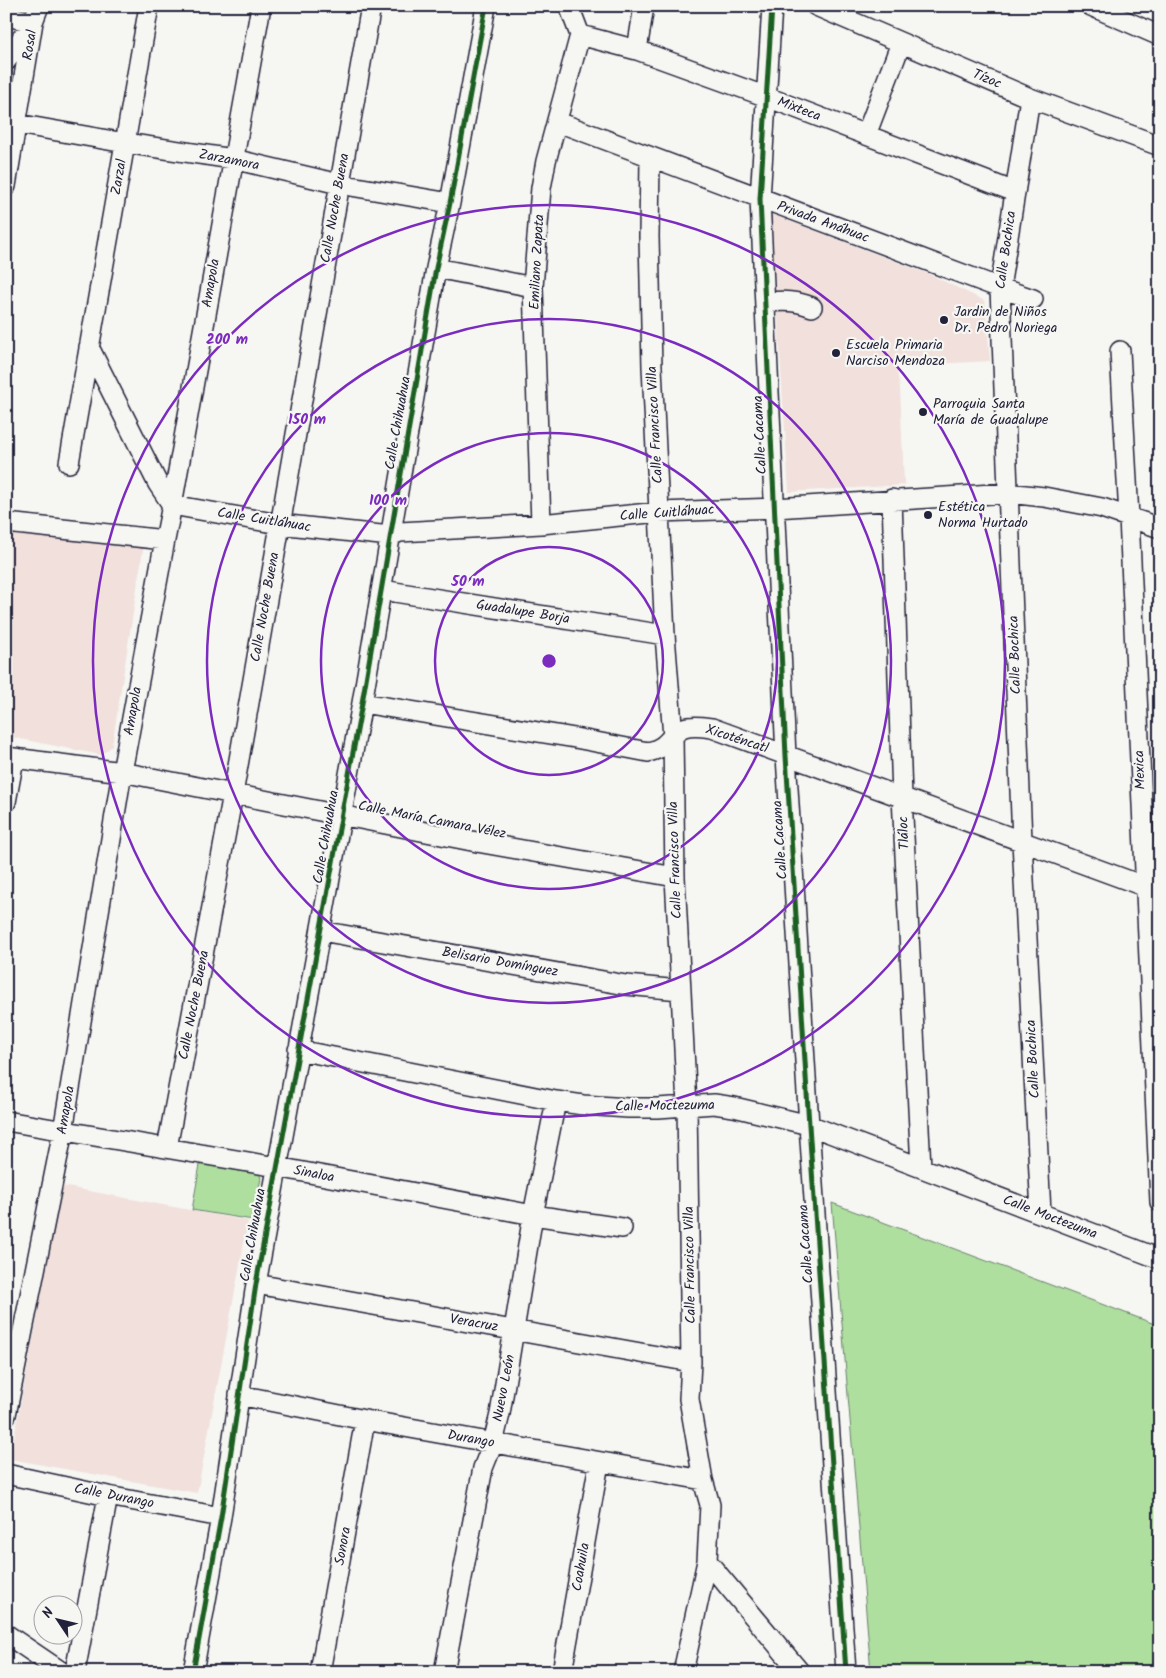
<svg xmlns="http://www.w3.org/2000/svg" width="1166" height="1678" viewBox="0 0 1166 1678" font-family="Kalam,sans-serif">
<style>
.built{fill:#f1e0dc}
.green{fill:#afdf9f;stroke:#68806d}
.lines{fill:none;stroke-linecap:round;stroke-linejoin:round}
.minor-casing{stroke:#22223b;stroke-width:22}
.minor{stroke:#f6f6f2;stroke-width:19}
.cycleway-casing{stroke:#f6f6f2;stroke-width:8}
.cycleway{stroke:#1b5e20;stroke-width:5}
.ring{fill:none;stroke:#7b2cbf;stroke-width:2.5}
.poi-dot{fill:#22223b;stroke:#f6f6f2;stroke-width:2}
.labels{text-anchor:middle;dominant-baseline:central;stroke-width:4.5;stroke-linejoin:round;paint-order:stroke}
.street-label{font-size:14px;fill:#22223b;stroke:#f6f6f2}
.poi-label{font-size:14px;fill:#22223b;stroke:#f6f6f2;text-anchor:start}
.centre{fill:#7b2cbf;stroke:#f6f6f2;stroke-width:2.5}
.ring-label{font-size:15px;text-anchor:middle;font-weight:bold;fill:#7b2cbf;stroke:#f6f6f2;stroke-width:4.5;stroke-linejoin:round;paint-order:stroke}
</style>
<rect width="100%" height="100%" fill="#f6f6f2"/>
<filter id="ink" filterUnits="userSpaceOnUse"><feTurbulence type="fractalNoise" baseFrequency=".02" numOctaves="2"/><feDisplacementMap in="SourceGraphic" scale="10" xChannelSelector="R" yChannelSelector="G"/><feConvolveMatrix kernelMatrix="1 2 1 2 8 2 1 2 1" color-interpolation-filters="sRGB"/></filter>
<g filter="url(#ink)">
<!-- built -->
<path class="built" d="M771,214L931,275L985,301L990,361L896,366L900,388L904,485L789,492Z
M6,530L144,543L112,746L101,755L6,736Z
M62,1186L248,1221L197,1493L10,1459Z"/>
<!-- green -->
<path class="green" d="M201,1159L257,1169L261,1178L253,1220L192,1210Z
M832,1203L1160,1326V1672H871Z"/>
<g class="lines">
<!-- minor casing -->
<g class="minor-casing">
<path id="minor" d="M772,6L760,199L786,756L809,1125L846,1672
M816,6L1030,98L1160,146
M1091,6L1160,36
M6,16L33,22L6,186
M580,35L637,50L767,97L1015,192
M637,50L644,6
M6,61L33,22L39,6
M1030,98L1000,288L1022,841L1041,1213
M6,122L125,143L233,159L339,184L450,203
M558,122L1000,288L1033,299
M866,135L901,43
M650,157L649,237L652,367L665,635L673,737L675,877L687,1106L691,1362L689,1399L703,1480L710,1505L707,1561L683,1672
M436,268L533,287
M765,302C784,301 794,300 812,307
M89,347L158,484L172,505L279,524L390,536L400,532L541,524L659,512L775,508L1008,493L1044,497L1102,508L1160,528
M1120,351L1129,517L1160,1202
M69,463L149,6
M892,499L902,797L921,1167
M6,523L165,540
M541,524L533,287L541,188L546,161L580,35L569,6
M382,590L665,635
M362,703L575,738L648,752C669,748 669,734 684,728C693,725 704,727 712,728L1160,892
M6,757L122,772L477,842L675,877
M6,802L14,759
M321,931L626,985L680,990
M298,1050L556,1101L583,1105L628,1108H658L714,1104L734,1107L809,1125L1160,1259
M6,1121L277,1167L533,1215L622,1228
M167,1148L233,794L371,6
M256,1284L691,1362
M239,1395L365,1420L703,1480
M6,1415L63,1131L122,772L165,540L172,505L261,6
M6,1474L108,1496L221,1517
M707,1561L800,1672
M6,1634L62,1672
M75,1672L108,1496
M193,1672L221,1517L256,1284L362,703L436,268L450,203L486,6
M320,1672L365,1420
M444,1672L483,1468L493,1443L500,1414L533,1215L556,1101
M562,1672L599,1463"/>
</g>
<!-- minor -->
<use href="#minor" class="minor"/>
<!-- cycleway casing -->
<g class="cycleway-casing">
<path id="cycleway" d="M772,6L760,199L786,756L809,1125L846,1672
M193,1672L221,1517L256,1284L362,703L436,268L450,203L486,6"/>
</g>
<!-- cycleway -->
<use href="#cycleway" class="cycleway"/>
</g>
</g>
<!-- distance rings -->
<g class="ring">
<circle cx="549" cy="661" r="114"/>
<circle cx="549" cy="661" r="228"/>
<circle cx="549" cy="661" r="342"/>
<circle cx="549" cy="661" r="456"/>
</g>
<!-- markers -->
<g class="poi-dot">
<circle cx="944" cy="320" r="5"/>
<circle cx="836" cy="353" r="5"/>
<circle cx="923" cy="412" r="5"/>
<circle cx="928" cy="515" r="5"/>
</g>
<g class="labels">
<!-- street labels -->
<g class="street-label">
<text transform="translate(30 45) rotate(-81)">Rosal</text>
<text transform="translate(987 79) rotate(23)">Tízoc</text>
<text transform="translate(799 109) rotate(21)">Mixteca</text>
<text transform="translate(229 160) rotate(11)">Zarzamora</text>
<text transform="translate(119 177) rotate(-80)">Zarzal</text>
<text transform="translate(335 208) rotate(-80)">Calle Noche Buena</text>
<text transform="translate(823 222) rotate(20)">Privada Anáhuac</text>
<text transform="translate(1006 250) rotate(-82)">Calle Bochica</text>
<text transform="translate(537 262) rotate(-87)">Emiliano Zapata</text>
<text transform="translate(211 283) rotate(-80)">Amapola</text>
<text transform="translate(398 423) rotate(-80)">Calle Chihuahua</text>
<text transform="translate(655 425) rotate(-93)">Calle Francisco Villa</text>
<text transform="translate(760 435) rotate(-93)">Calle Cacama</text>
<text transform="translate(667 513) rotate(-4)">Calle Cuitláhuac</text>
<text transform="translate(264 520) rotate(9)">Calle Cuitláhuac</text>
<text transform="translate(265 607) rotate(-80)">Calle Noche Buena</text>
<text transform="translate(523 612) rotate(9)">Guadalupe Borja</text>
<text transform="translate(1015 655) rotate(-92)">Calle Bochica</text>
<text transform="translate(133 711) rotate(-80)">Amapola</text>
<text transform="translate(737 739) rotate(18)">Xicoténcatl</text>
<text transform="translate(1140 770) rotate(-92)">Mexica</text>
<text transform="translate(432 820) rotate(11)">Calle María Camara Vélez</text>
<text transform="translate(904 833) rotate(-93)">Tláloc</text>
<text transform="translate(326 837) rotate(-80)">Calle Chihuahua</text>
<text transform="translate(780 840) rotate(-94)">Calle Cacama</text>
<text transform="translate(675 860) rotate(-92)">Calle Francisco Villa</text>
<text transform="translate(500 962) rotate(10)">Belisario Domínguez</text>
<text transform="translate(194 1005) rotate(-79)">Calle Noche Buena</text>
<text transform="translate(1033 1059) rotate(-93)">Calle Bochica</text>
<text transform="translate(665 1106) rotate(-1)">Calle Moctezuma</text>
<text transform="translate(66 1110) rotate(-80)">Amapola</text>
<text transform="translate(314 1174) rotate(11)">Sinaloa</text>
<text transform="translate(1050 1217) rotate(21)">Calle Moctezuma</text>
<text transform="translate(253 1235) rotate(-80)">Calle Chihuahua</text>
<text transform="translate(806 1244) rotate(-94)">Calle Cacama</text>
<text transform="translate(690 1265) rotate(-91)">Calle Francisco Villa</text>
<text transform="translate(474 1323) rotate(10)">Veracruz</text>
<text transform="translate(504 1388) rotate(-79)">Nuevo León</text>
<text transform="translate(471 1439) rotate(10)">Durango</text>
<text transform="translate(114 1496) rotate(11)">Calle Durango</text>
<text transform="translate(343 1546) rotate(-80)">Sonora</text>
<text transform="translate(581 1567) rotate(-80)">Coahuila</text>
</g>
<!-- poi labels -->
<g class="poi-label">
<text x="954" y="312">Jardin de Niños<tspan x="954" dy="16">Dr. Pedro Noriega</tspan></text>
<text x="846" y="345">Escuela Primaria<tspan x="846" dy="16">Narciso Mendoza</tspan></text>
<text x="933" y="404">Parroquia Santa<tspan x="933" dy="16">María de Guadalupe</tspan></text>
<text x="938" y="507">Estética<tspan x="938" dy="16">Norma Hurtado</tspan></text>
</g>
</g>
<circle cx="549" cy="661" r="8" class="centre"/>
<g class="ring-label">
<text x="227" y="344">200 m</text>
<text x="307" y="424">150 m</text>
<text x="388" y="505">100 m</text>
<text x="468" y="586">50 m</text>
</g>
<!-- margin -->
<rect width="1166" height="1678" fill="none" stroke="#f6f6f2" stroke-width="25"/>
<rect x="12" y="12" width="1141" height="1653" fill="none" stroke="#22223b" stroke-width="2" filter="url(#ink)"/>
<!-- north arrow -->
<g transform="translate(58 1620) rotate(305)"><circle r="24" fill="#f6f6f2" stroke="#a1a1a9"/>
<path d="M0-4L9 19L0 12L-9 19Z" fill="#22223b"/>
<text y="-8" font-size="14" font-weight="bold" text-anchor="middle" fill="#22223b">N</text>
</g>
</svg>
